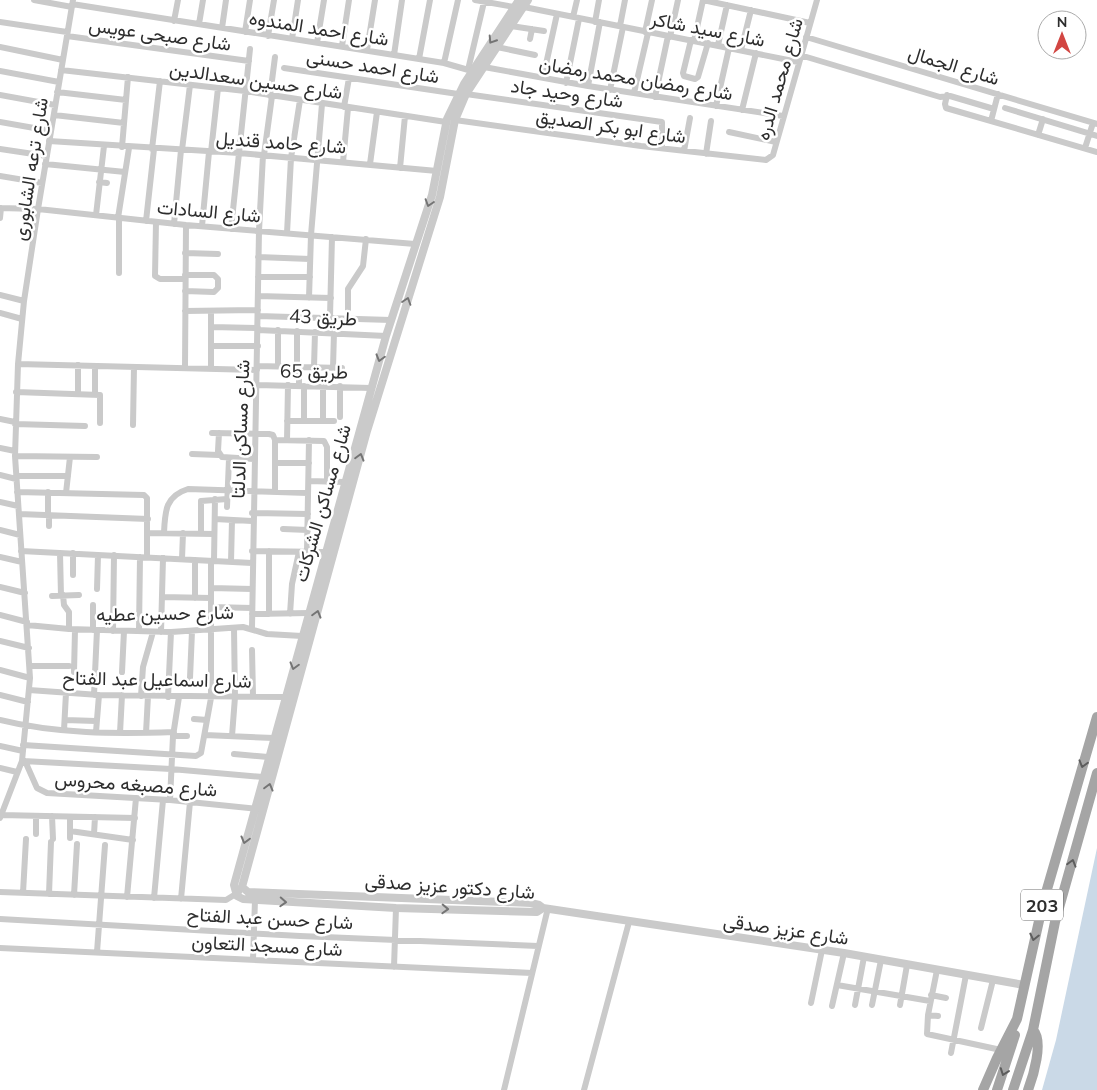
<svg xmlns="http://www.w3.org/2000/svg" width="1097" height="1090" viewBox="0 0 1097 1090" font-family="Mulish,Vazirmatn,sans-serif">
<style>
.water{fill:#cad9e7}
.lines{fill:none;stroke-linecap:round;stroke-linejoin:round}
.minor{stroke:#cacaca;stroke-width:6}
.tertiary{stroke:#cacaca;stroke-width:8}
.primary{stroke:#a5a5a5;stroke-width:10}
.oneway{stroke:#747474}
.oneway2{stroke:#5d5d5d}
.labels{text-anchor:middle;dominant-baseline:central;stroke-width:5;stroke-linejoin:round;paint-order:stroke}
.shield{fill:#fff;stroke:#6c6c6c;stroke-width:1}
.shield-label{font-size:18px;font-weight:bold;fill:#2d2d2d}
.street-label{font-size:19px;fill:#2d2d2d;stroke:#fff}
</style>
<rect width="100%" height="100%" fill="#fff"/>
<!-- water -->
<path class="water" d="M1097,848V1090H1042L1056,1040Z"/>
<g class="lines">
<!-- minor -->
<path class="minor" d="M34,0L72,7
M475,0L514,7
M703,0L810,23
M72,4L394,55L444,63L472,71
M524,7L798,62
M573,17L577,0
M174,21L178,0
M0,22L67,32
M595,22L599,0
M199,24L203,0
M511,26L544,31
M620,26L625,0
M222,28L226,0
M245,32L250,0
M645,32L652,0
M67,36L249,61
M268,36L274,0
M670,37L678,0
M806,37L1097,124
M292,39L298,0
M530,39L532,29
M691,40L683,73L684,76L695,79L698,77L708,43
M694,41L703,0
M317,43L324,0
M718,45L727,5
M342,46L349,0
M0,47L63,60
M497,47L535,55
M367,50L375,0
M741,50L751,10
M394,55L402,0
M800,55L940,97L950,96L994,109
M419,59L430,0
M444,63L458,0
M484,67L588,86L783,116
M284,68L458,94
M61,70L245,91L446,122
M468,70L484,2
M0,71L59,82
M543,78L557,14
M566,83L579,19
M588,86L600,22
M610,90L623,27
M57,92L126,100
M634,93L648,33
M466,94L662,122V148
M0,95L55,105
M947,95L945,104L946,108L1097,152
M270,96L275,57
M655,97L668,36
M716,106L729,48
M344,107L349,78
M1005,108L1097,136
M742,110L756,53
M54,115L124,123
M455,120L641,146L766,160L773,155L817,0
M991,121L998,94
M0,122L51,131
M729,132L776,142
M1038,135L1043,119
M49,141L239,153L437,171
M122,147L128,77
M1085,148L1093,123
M0,149L47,156
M152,149L160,81
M182,150L190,85
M684,151L690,118
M211,152L218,88
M706,154L711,121
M264,155L272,96
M343,162L348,108
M45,164L125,172
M370,164L377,112
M400,168L405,116
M0,176L42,183
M99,182L107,183
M0,208L38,209L186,225L415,244
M96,215L104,146
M0,218L1,208
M118,218L129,148
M146,221L154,149
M156,222L155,276L160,279H185
M174,224L181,150
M202,226L209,152
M231,229L250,49
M287,233L291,158L300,100
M185,253L218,254
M258,257L310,259
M119,273V218
M185,275H214L218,279V288L214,292L185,291
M258,277H310
M0,295L24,301
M258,296L331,298
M309,298L311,235L322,104
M185,311L258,310
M0,313L22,319
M258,316L391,320
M330,317L332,237
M348,318V289L363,266L366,239
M211,327L258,328
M258,330L386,336
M278,330V366
M297,331V367
M211,346H258
M18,364L257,370
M78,365V394
M95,366V395
M257,366L342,368
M314,367L315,332
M185,368L186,225
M333,368L334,332
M211,369V311
M257,385L371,388
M299,385V367
M304,386V421
M323,386V421
M340,386V417
M16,392L100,395V423
M0,419L15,422
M287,421H334
M15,424L85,426
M133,425L134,367
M212,433L269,434L273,435L275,440
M219,433L218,451L222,457L254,459
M275,440L324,441L327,447V482
M275,440V491
M287,440L288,385
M0,448L15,451
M192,454L219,455
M15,456L97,457
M275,463H309
M0,475L16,479
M16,476H68
M309,481L344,482
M17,492L144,495L147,498V557
M48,492V515
M66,493L70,457
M0,502L18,506
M227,507L229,459
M252,513L308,514
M19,514L148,519
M215,519L252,521
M49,526V515
M283,529L308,530
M0,530L20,535
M148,533L214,534
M164,533C165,512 165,496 188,489L308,493
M201,534V501L227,499
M21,551L252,563
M252,551L326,552
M269,551V614
M307,552L309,440
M60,553L61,596
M0,557L22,562
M182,559L183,533
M214,561L215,499
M231,562L232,520
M73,575V553
M0,587L25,593
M211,588L252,589
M97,589L98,555
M63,595L64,605L69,612V629
M52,596L79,595
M162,597L211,598
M195,598V560
M211,607L252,608
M252,614L309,613
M290,614L292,584L299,552
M0,615L27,622
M27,625L69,629L171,632L243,627L267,634L302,636
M252,628L259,231L263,155
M93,630V605
M113,631L114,555
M139,631L140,557
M161,632L163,558
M0,641L29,648
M252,650L253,696
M30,666H69
M0,670L30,678
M74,672L75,630
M122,672L124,631
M190,678L192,631
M29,690L99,695L285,697
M0,695L28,702
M94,695L97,630
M141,696L143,667L153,632
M168,697L171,632
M194,719L207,720
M0,720C56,734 116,734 174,732
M65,720L96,721
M64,730L66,693
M96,732L99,695
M120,733L122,695
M146,733L148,696
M205,735L274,738
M173,736H187
M232,736L235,697L234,628
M23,745L196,756L201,753L211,698V561
M0,746L23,751
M234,754L268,757
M23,761L171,769L263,777
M25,761L37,788L47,793L170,800L259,809
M0,768L17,772
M170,800L173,736L179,697
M1,815L135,818
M36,816V834
M52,816L53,839
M0,818L22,761L30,678L15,456L18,364L24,301L38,209L73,0
M70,831L133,840
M94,834L95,817
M70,838V817
M0,892L226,900L239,892
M23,893L26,839
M49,894L51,842
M74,895L77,844
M127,897L136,798
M154,898L163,800
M181,899L190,802
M0,919L300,936L538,946
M0,948L532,973
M97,952L105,845
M253,959L255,900
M394,967L396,908
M937,970L928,1015L927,1034L1001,1050
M837,985L930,1001
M931,995L946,998
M811,1003L822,950
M855,1005L864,957
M872,1005L881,960
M900,1005L907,965
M832,1006L844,953
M928,1015L938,1016
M981,1028L993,980
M951,1053L966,975
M504,1090L548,908
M584,1090L629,922"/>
<!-- tertiary -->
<path class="tertiary" d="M519,0L464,84L447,119L432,195L386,336L234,885L237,896L243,899L396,908L537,912L543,908
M528,0L466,94L455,120L440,197L367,431L242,887L248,892L531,903L539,905L543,908L844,953L1024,985"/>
<!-- primary -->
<path class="primary" d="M983,1090L997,1058L1017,1019L1043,903L1097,717
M997,1090L1015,1035
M1013,1090L1033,1030L1055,922L1097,773
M1028,1090C1033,1077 1044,1041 1033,1030"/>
</g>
<!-- one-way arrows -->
<defs><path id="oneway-chevron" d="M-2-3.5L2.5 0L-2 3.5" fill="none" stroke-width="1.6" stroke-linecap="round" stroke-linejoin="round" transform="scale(1.25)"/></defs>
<g class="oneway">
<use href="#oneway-chevron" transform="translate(492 40) rotate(123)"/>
<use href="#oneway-chevron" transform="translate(429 203) rotate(108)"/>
<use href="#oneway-chevron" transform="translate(407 301) rotate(-72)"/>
<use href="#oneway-chevron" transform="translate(380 358) rotate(106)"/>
<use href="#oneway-chevron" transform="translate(360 457) rotate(-74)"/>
<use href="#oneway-chevron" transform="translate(317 614) rotate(-74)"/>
<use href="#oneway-chevron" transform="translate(294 666) rotate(106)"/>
<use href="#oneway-chevron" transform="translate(269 787) rotate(-75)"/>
<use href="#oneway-chevron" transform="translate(245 840) rotate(105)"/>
<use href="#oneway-chevron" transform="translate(283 902) rotate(3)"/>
<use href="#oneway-chevron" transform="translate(445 909) rotate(2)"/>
</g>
<g class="oneway2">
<use href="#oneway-chevron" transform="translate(1083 764) rotate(106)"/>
<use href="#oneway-chevron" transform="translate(1072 863) rotate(-74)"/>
<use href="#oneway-chevron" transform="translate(1034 937) rotate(103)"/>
<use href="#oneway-chevron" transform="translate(1004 1072) rotate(110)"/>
</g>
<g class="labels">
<!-- shield labels -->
<rect class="shield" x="1021" y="889.5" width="42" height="31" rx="4"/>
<g class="shield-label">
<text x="1042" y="905">203</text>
</g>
<!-- street labels -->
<g class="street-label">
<text transform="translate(319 28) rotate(9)">شارع احمد المندوه</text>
<text transform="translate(708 29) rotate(11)">شارع سيد شاكر</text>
<text transform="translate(160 34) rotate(8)">شارع صبحى عويس</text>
<text transform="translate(954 65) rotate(17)">شارع الجمال</text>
<text transform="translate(373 66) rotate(9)">شارع احمد حسنى</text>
<text transform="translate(636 78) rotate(9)">شارع رمضان محمد رمضان</text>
<text transform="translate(779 79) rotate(-74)">شارع محمد الدره</text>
<text transform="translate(256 80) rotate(8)">شارع حسين سعدالدين</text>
<text transform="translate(567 93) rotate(8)">شارع وحيد جاد</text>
<text transform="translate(611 126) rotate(8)">شارع ابو بكر الصديق</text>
<text transform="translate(281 142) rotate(4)">شارع حامد قنديل</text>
<text transform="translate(30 169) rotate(-81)">شارع ترعه الشابورى</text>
<text transform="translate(209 211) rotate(5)">شارع السادات</text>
<text transform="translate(323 317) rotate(3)">طريق 43</text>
<text transform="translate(314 371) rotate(1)">طريق 65</text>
<text transform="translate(240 429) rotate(-88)">شارع مساكن الدلتا</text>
<text transform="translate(322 503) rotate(-74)">شارع مساكن الشركات</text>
<text transform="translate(165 613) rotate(-1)">شارع حسين عطيه</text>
<text transform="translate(157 679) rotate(1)">شارع اسماعيل عبد الفتاح</text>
<text transform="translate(136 784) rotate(4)">شارع مصبغه محروس</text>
<text transform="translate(450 886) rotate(4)">شارع دكتور عزيز صدقى</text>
<text transform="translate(270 918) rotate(3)">شارع حسن عبد الفتاح</text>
<text transform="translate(786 929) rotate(8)">شارع عزيز صدقى</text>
<text transform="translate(267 945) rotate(3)">شارع مسجد التعاون</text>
</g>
</g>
<!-- north arrow -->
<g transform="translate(1062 35)"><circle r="24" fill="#ffffff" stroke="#ababab"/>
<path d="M0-4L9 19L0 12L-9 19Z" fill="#d24642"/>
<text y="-8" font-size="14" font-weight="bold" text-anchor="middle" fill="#2d2d2d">N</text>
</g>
</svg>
